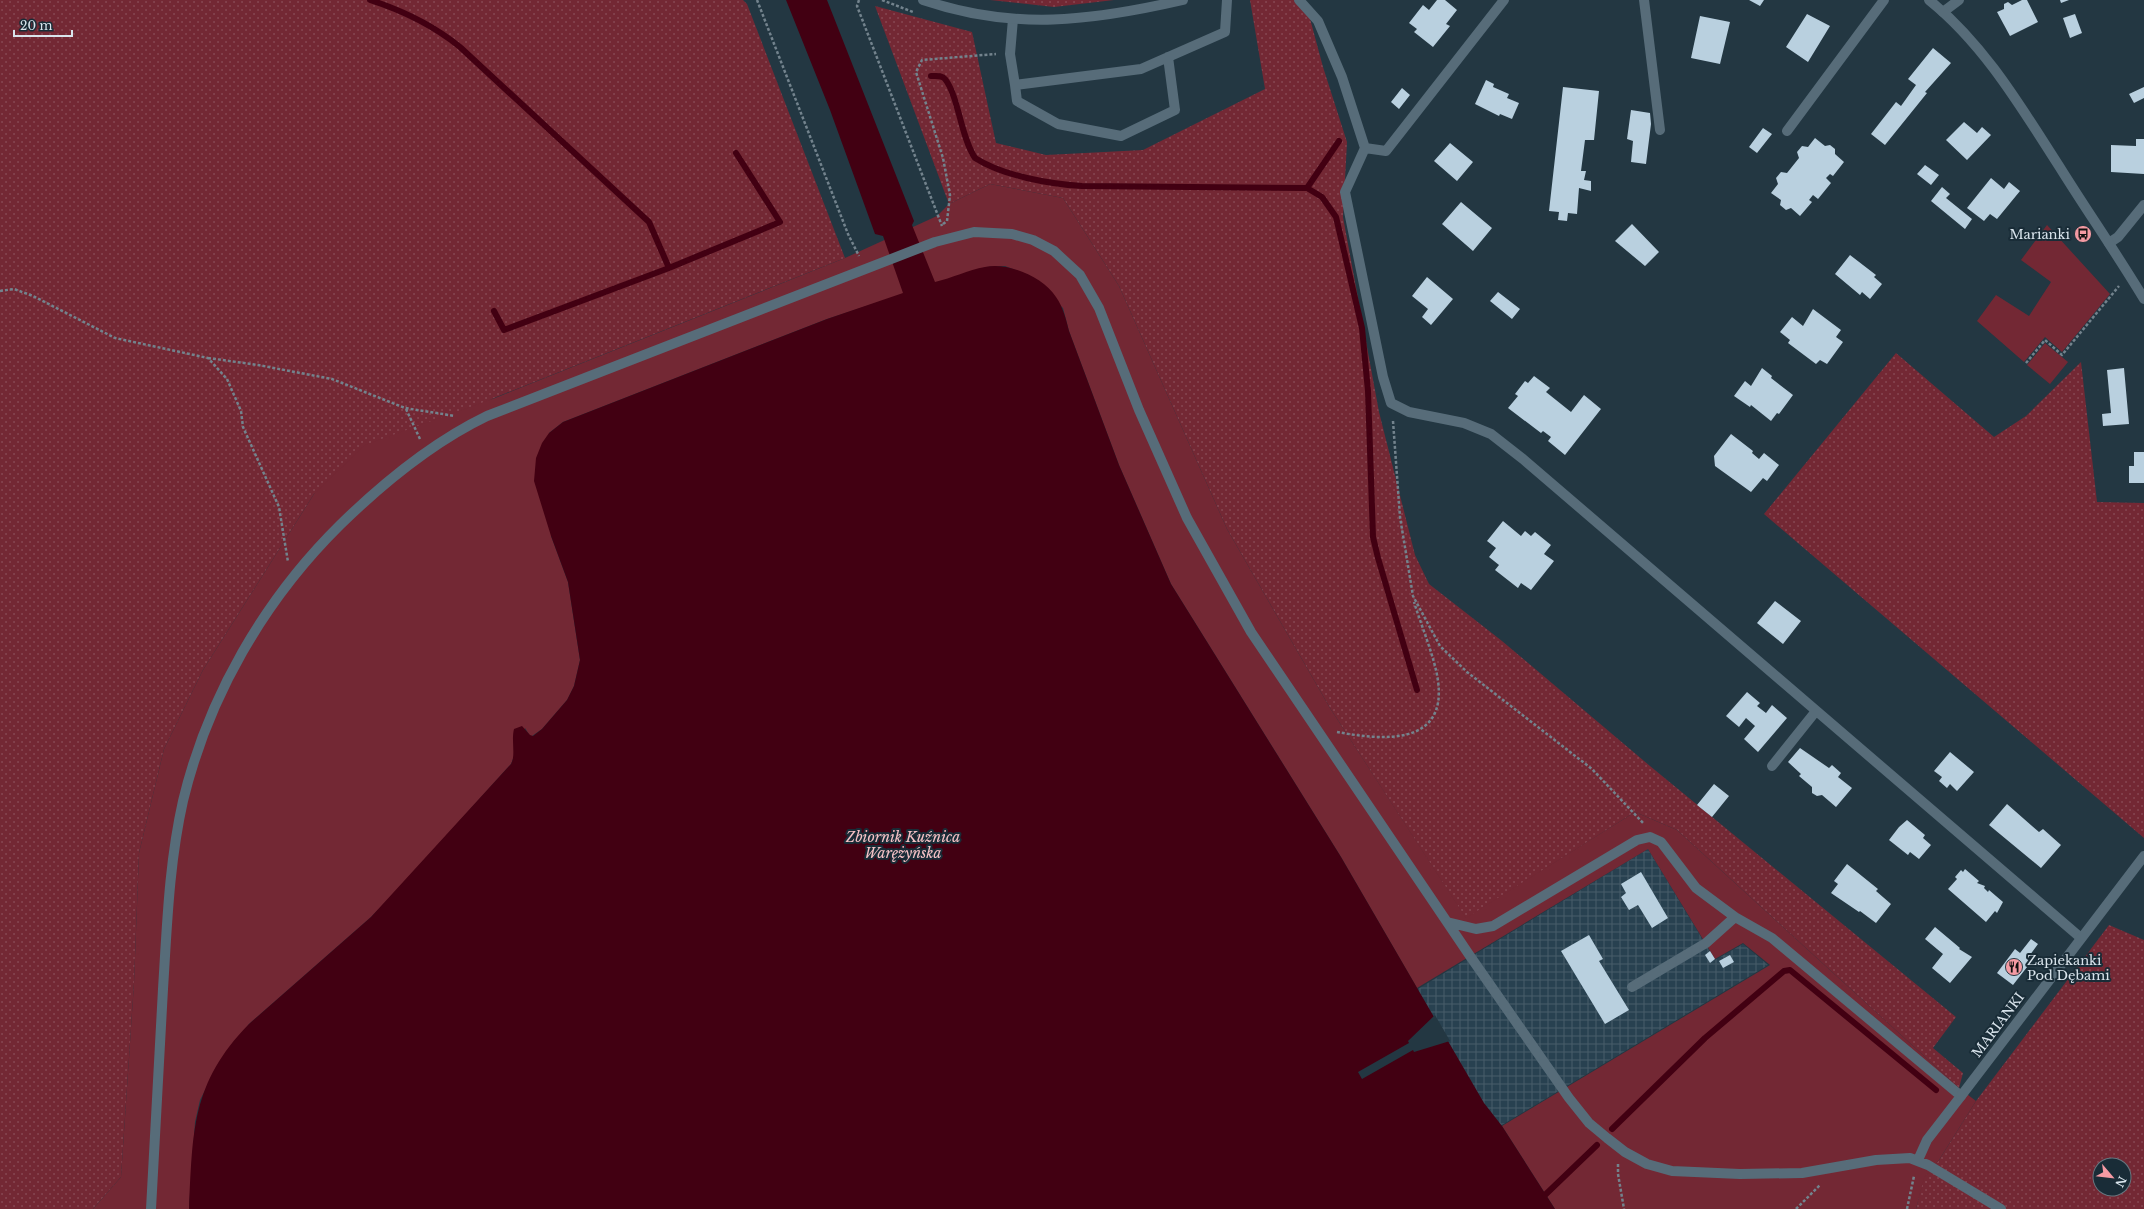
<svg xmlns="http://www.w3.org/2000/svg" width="2144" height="1209" viewBox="0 0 2144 1209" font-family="'Libre Baskerville',serif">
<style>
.industrial{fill:url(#industrial-grid)}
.grass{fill:url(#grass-dots);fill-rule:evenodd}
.park{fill:#732834}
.water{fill:#420012}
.pier{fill:#233742}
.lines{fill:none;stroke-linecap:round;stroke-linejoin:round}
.stream{stroke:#420012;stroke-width:6}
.building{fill:#b9d0df}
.path{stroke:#73838d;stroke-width:2.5;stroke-dasharray:3 2;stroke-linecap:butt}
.service{stroke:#576c79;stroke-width:10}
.minor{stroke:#576c79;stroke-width:10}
.labels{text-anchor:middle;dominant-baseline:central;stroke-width:4;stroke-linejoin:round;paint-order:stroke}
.poi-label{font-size:13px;fill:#d9e4ec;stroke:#192c37;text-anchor:end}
.street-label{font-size:13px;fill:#d9e4ec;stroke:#192c37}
.water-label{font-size:14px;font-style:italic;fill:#f6c2c6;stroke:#192c37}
</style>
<defs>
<pattern id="industrial-grid" width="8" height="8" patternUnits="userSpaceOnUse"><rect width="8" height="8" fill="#284150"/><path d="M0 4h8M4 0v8" fill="none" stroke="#475c69"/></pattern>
<pattern id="grass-dots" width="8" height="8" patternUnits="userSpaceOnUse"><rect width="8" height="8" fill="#732834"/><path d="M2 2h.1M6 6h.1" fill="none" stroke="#864752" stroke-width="1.8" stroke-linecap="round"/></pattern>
</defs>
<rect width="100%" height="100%" fill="#233742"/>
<!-- industrial -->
<path class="industrial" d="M1648,849L1715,960L1743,944L1768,965L1422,1173L1336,1039Z"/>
<!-- grass -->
<path class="grass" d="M0,0H743L747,4L845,258L494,398L314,494L203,670L164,749L139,853L134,983L121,1177L93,1209H0Z
M990,0H1114L1054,7Z
M1250,0H1305L1323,67L1347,142L1343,217L1379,412L1415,555L1429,584L1502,641L1650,766L1956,1017L1933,1048L1963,1073L1959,1088L1677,830L1635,812L1466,919L1330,708L1227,529L1119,286L1063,198L990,184L949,204L875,6L972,32L996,143L1046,155L1143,150L1265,89Z
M1896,353L1994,437L2026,416L2081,362L2097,502L2144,503V838L1764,514Z
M2109,925L2144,940V1209H1916L1923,1178L1939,1160L1976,1101ZM2100,1165H2124V1189H2100Z"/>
<!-- park -->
<path class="park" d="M990,184L1063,198L1119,286L1227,529L1330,708L1466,918L1635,812L1677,830L1959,1088L1976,1101L1939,1160L1924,1178L1916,1209H1555L1502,1126L1770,965L1743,943L1715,959L1648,849L1417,988L1341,857L1171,584L1119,465L1069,331L1063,308L1028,275L1005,266L986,267L827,319L563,422L549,433L551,536L568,582L580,660L574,686L567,700L542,729L532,736H530L525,728L511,764L399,888L371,917L249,1024L220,1061L200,1100L195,1122L189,1209H93L121,1177L134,983L139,853L164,749L203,670L314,494L365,445L495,398L845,258L937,216L949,204Z
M2047,225L2110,294L2062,352L2045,337L2024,362L1977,321L1996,295L2029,316L2051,282L2021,260Z
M2045,343L2068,362L2050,384L2027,365Z"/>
<!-- water -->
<path class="water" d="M786,0H827L914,221L912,225L935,282C952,278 968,270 985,267C1008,262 1043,277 1056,297C1063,307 1066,319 1069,331L1119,465L1171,584L1341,857L1484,1103L1502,1126L1555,1209H189C193,1132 191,1083 249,1024L371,917L511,764C516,755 511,741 514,729L522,726L530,735L533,736L542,729L567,700L574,686L580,660L568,582L551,536L534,481L536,458L542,443L549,433L563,422L827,319L903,293L883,236L875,234L830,110Z"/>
<!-- pier -->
<path class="pier" d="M1435,1015L1450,1041L1414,1052L1413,1050L1362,1079L1358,1072L1409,1043L1408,1041Z"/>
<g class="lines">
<!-- stream -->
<path class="stream" d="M370,0C401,10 434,26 460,47L649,222L669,268L780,222L736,153
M931,76C936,76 942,75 945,79C959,97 960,135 975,158C1003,176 1050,184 1082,186L1307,188L1322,197L1336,217L1362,328L1368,391L1373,537L1378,558L1417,690
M1307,188L1339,141
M494,311L504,330L669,268
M1612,1129L1705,1038L1784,971L1790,970L1936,1090
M1545,1195L1597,1145"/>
</g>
<!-- building -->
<path class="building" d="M1437,0H1445L1457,10L1446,24L1450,26L1433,47L1414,32L1417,29L1409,23L1423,5L1429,10Z
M1749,0H1764L1760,6Z
M2022,0H2027L2038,22L2010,36L1997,12L2004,9V4L2008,2L2012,5Z
M2060,0H2069L2061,3Z
M1807,14L1830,26L1808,62L1786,47Z
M2075,14L2082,33L2070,38L2063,18Z
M1700,16L1730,22L1720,64L1691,58Z
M1933,48L1951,63L1925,92L1927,93L1885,145L1871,134L1896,102L1901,106L1916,85L1908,79Z
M1486,80L1494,84L1493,87L1509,94L1507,98L1519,103L1512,119L1500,114L1499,116L1475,104Z
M1563,87L1599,91L1594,140H1585L1581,171H1586L1584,180L1591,181V191L1579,188L1577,214L1568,213L1567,221L1558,220L1559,212L1549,211Z
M2144,87V98L2134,103L2129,94Z
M1402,88L1410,95L1399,109L1391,102Z
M1631,110L1650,113L1651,124L1646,164L1631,162L1633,141L1627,139Z
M1964,122L1977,133L1982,127L1991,135L1967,160L1946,140Z
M1763,128L1772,134L1757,153L1749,147Z
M1815,138L1825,146L1830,145L1835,149V154L1844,162L1833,176L1830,174L1826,178L1831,183L1818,199L1813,195L1809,200L1812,202L1800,216L1791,208L1786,210L1780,205L1781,200L1771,193L1778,184L1776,178L1781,172L1787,173L1799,158L1797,152L1802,146L1808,147Z
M2136,139H2144V174L2111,172V145L2136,146Z
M1450,143L1473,162L1457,181L1434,161Z
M1925,165L1939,175L1931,185L1917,174Z
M1991,178L2004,189L2009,182L2020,191L1997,219L1990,214L1984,221L1967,208Z
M1942,187L1950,194L1946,198L1972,219L1965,229L1931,201Z
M1461,202L1492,228L1473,251L1442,224Z
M1632,224L1659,252L1645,266L1615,241Z
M1850,255L1876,275L1874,277L1882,284L1870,299L1862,292L1860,295L1835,274Z
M1427,277L1453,299L1431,325L1422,317L1428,309L1412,296Z
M1498,292L1520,309L1512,319L1490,301Z
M1813,309L1841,330L1836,337L1843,342L1827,364L1820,360L1816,364L1788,343L1790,340L1780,332L1792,317L1803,326Z
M1762,368L1772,376L1771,378L1793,395L1779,414L1777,413L1771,421L1751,405L1750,407L1734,396L1745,381L1751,386Z
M2124,368L2129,424L2103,426L2102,414L2111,413L2107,370Z
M1534,376L1550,388L1546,392L1571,412L1584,395L1601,409L1565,455L1548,441L1551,437L1543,431L1541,433L1508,408L1518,396L1515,394L1525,381L1528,383Z
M1731,434L1753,451L1752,453L1759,459L1764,453L1779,465L1767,481L1763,478L1751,492L1715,466L1714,456Z
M2134,452H2144V483H2129V466H2134Z
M1503,521L1521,536L1525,531L1531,536L1535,532L1551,545L1544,554L1554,561L1531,590L1521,583L1518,588L1495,570L1499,565L1489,557L1496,548L1487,541Z
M1775,601L1801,621L1783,644L1757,623Z
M1747,692L1760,703L1757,706L1766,713L1772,705L1787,718L1758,752L1744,739L1755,726L1746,718L1739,727L1726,716Z
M1800,748L1829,768L1832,765L1841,773L1838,777L1852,788L1836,807L1822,795L1817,796L1812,793V787L1799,776L1801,774L1788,762Z
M1950,752L1974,772L1957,791L1950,784L1947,788L1939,781L1942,777L1934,771Z
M1714,784L1729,796L1712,817L1697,805Z
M2007,804L2039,832L2043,829L2061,845L2041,868L1989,825Z
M1907,820L1925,835L1923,838L1931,845L1919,859L1910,852L1908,855L1889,840L1899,827Z
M1847,864L1878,889L1876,891L1891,904L1876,923L1860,911L1859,912L1831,893L1838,884L1834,881Z
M1965,869L1979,881L1977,883L1985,886L1984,888L1988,892L1989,890L2003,902L1997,913L1995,911L1986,922L1948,889L1957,879L1955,877L1961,870L1963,872Z
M1641,872L1668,918L1652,928L1638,905L1629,910L1621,897L1626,893L1621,884Z
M1935,927L1960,948L1959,949L1972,957L1950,983L1932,968L1943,954L1925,939Z
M1589,935L1603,959L1599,961L1629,1010L1605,1024L1561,951Z
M2031,939L2038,944L2027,959L2031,962L2013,985L1997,973L2015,949L2020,953Z
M1710,951L1715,959L1710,963L1705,955Z
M1730,955L1734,962L1723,968L1719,961Z"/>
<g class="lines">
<!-- path -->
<path class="path" d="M757,0L848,234L859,256
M859,0L857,6L942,226
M882,0L913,12
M943,224L947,221L950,195L943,158L916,72L922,60L996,54
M0,291L14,289L33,296L115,338L208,358L227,379L241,411L243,427L279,507L288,562
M208,358L258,365L332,379L405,408L455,416
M2026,363L2045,340L2062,355L2119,286
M406,409L420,439
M1393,421L1400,517L1413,596L1440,646L1467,672L1592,769L1644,824
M1337,732C1381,740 1447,747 1438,681C1435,658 1421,625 1414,602
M1618,1164V1174L1624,1209
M1796,1209L1820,1185
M1907,1209L1914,1176"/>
<!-- service -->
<path class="service" d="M1299,0L1318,21L1342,77L1365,148L1345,192L1383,377L1391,403L1409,412L1464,423L1491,434L1523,459L2081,938
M1644,0L1660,130
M1943,12L1959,0
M1013,19L1010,54L1015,85L1141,69L1225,32L1227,0
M1015,85L1017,101L1058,124L1121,136L1175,110L1168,57
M1787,131L1884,0
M1365,148L1386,151L1504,0
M2109,243L2118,237L2144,205
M1772,766L1816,711
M1447,922L1476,929L1493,926L1637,840L1650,837L1661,842L1696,888L1735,917L1772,938L1961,1096L1927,1140L1918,1160
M1632,987L1706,943L1735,917
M151,1209C155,1136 159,1062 163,989C167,926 169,863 183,801C208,697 264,600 340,525C383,483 433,442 487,416L935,242L974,232L1012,234L1033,240L1054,251L1080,275L1099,308L1139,410L1187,518L1251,632L1470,956L1569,1098L1589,1123L1607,1138L1625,1152L1647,1164L1672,1171L1740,1174L1802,1173L1876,1160L1910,1158L1928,1165L2001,1209"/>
<!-- minor -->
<path class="minor" d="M923,0C1014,31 1092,21 1183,0
M1929,0C1984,44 2021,107 2059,166C2087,211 2117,254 2144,299
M1961,1096L2144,856"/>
</g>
<!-- icons -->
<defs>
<g id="bus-disc" transform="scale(0.9)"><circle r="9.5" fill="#f49aa3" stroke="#192c37"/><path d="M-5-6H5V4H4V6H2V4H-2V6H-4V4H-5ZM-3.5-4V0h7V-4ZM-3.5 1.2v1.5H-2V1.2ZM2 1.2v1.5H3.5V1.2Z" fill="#111"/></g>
<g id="restaurant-disc" transform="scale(0.9)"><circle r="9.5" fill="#f49aa3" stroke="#192c37"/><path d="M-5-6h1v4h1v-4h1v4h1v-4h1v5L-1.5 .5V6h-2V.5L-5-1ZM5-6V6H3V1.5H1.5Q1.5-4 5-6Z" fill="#111"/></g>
</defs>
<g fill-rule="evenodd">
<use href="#bus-disc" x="2083" y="234"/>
<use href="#restaurant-disc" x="2014" y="967"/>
</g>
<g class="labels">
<!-- poi labels -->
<g class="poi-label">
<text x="2070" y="234">Marianki</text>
<text x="2027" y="960" text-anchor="start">Zapiekanki<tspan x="2027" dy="15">Pod Dębami</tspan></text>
</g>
<!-- street labels -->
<g class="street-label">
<text transform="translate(1998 1025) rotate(-53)">MARIANKI</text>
</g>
<!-- water labels -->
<g class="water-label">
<text x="903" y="837">Zbiornik Kuźnica<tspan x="903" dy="16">Warężyńska</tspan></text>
</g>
</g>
<!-- north arrow -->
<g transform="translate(2112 1177) rotate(118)"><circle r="19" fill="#192c37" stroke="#66767f"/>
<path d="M0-3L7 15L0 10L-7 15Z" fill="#f49aa3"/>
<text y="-6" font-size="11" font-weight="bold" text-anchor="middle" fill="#d9e4ec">N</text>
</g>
<!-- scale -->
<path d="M14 30v6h58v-6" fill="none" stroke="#d9e4ec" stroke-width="2"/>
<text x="20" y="30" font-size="12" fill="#d9e4ec" stroke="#192c37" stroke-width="3" paint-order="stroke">20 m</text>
</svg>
